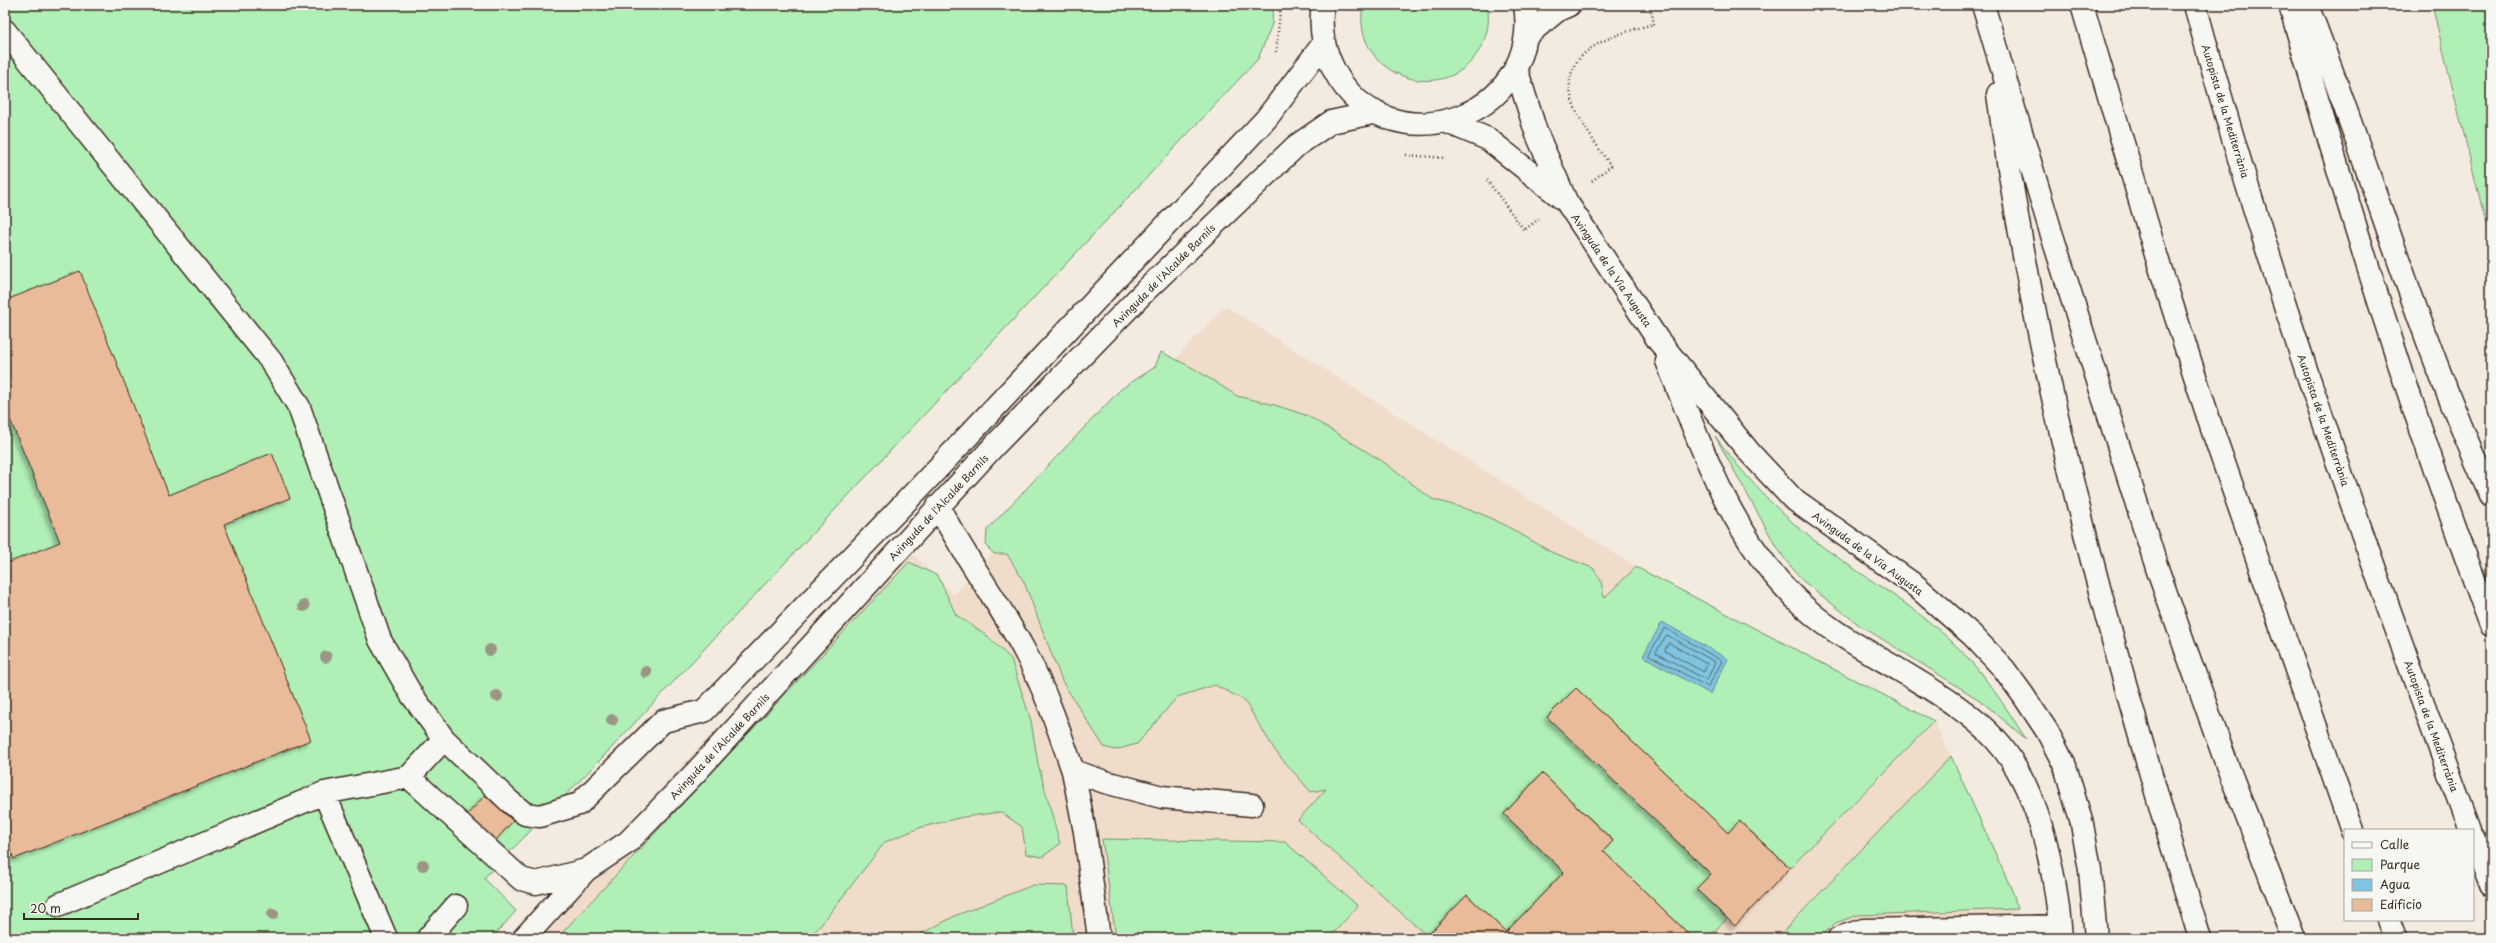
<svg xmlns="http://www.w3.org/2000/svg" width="2496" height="943" viewBox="0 0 2496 943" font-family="'Playpen Sans',sans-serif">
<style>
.built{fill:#f0dccb}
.green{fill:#b0f0b7;stroke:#768d6a}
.water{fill:#7fc4e0;stroke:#648692}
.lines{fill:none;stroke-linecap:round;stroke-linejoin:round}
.shore{stroke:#56686c;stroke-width:1}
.building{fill:#e9bb99;stroke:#3b2a1e;filter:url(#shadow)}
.minor-casing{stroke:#3b2a1e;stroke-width:25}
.highway-casing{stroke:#3b2a1e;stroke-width:25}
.path{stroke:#3b2a1e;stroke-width:2.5;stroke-dasharray:1 3;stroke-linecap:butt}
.minor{stroke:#f6f6f2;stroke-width:22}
.highway{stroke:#f6f6f2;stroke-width:22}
.tree{fill:#9a9686}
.labels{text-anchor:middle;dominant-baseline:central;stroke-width:3;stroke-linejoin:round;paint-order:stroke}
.street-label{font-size:10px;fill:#3b2a1e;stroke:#f6f6f2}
</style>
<defs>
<filter id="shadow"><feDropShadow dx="-3.5" dy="3.5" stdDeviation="2" flood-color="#0004"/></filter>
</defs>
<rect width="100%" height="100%" fill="#f3eae0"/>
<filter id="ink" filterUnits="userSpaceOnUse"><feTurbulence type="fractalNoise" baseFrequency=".025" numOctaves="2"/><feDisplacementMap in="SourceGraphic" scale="8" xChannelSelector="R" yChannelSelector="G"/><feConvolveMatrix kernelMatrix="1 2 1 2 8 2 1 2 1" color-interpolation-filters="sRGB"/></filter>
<g filter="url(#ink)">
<!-- built -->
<path class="built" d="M1225,306L1636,567L1934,721L2012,887L2024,938H525L704,741L909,550L954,595Z"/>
<!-- green -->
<path class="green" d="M5,5H1273L1272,24L1258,59L599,761L484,878L516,911L492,938H5Z
M1363,5H1487C1490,18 1488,31 1483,43C1452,112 1349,78 1363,5Z
M2432,5H2491V244Z
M1161,352L1193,368L1237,396L1275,405L1308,416L1382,461L1432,499L1477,512L1505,525L1551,552L1593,568L1601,581L1604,598L1636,567L1934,721L1790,868L1740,821L1728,833L1576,688L1548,717L1711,874L1696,889L1727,919L1707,938H1693L1603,851L1613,840L1542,773L1504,814L1564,872L1506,932L1467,895L1427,936L1298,820L1326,789L1311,792L1276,752L1244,700L1215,685L1177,697L1137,744L1115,750L1104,747L1062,681L1024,582L1007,554H994L986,546L987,530L1121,389L1155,367Z
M1715,436C1742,473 1771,505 1806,534C1852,571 1905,598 1948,638C1980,667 2003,703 2026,739L1981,701L1858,624L1803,581L1784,558L1771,537Z
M909,562L938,576L956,615L985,634L1011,659L1031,721L1038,764L1060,844L1042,857L1026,854L1022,827L1001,812L963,817L922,827L885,842L820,926L808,938H557Z
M1951,756L2014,895L2017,909L1858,915L1835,923L1820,938H1777Z
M1102,839L1285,842L1358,906L1329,938H1116Z
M1033,885L1068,886L1073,938H913L957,915Z"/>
<!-- water -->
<path class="water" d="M1662,622L1728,659L1710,694L1643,656Z"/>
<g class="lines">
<!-- shore -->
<path class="shore" d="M1665,628L1722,661L1708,687L1649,655Z
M1667,635L1715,662L1707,680L1656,653Z
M1669,643L1707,664L1704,672L1665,651Z"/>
</g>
<!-- building -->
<path class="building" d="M80,271L169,495L272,453L290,498L224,524L311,740L14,859L5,838V564L60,542L5,407V297L6,300Z
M1576,688L1728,833L1739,821L1790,868L1735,926L1696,889L1711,874L1547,717Z
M1542,773L1613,841L1603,851L1693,938H1430L1427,936L1467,895L1506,932L1564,872L1504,814Z
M485,795L513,821L494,842L467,815Z"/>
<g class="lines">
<!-- minor casing -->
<g class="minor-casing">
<path id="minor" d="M1323,5C1319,27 1324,50 1334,70C1387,171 1543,118 1525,5
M5,31L271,361L299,407L380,640L411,694L444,739L509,801L525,814L540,816L579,804L663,721L704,711L920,487L1266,119L1324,43
M1526,36L1558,10L1569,5
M1516,68L1536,132L1566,201L1658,340L1750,453L1792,498L1916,586L1972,635L2004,669L2023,695L2047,731L2065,766L2082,824L2090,870L2096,938
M1447,122L1488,139L1563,199
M1667,361C1700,444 1730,534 1795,598C1825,629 1864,649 1901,671C1934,691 1969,711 1995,739C2040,788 2056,874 2061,938
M938,506C964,556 998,601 1024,650C1045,689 1059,730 1073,771L1105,782L1162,797L1252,805
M1073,771L1085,832L1099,938
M409,777L521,879L536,883L586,870
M324,793L386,938
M58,905L324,793L409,777L444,739
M428,938L456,906
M524,938L586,870L628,842L696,772L994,446L1147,289L1296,146L1331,122L1377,112
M1839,938L1863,930L2060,926"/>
</g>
<!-- highway casing -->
<g class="highway-casing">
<path id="highway" d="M1983,5L2051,232L2158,571L2227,765L2294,938
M2082,5L2157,258L2211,426L2352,830
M2195,5C2271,284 2369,559 2470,830
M2290,5C2349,213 2414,422 2491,625
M2307,5C2371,168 2418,337 2491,495
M1998,94C2037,381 2115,662 2200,938
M2473,837L2491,885
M2388,920L2395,938"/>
</g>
<!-- path -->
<path class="path" d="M1276,52L1280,12L1279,5
M1406,155L1446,158
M1487,180L1524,230L1539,219
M1592,181L1611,166C1598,147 1584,128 1575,108C1551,51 1615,34 1654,24L1650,5"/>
<!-- minor -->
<use href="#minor" class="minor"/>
<!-- highway -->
<use href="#highway" class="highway"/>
</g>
<!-- trees -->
<g class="tree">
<circle cx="304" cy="606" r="6"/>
<circle cx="490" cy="650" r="6"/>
<circle cx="326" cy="657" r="6"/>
<circle cx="646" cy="672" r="6"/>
<circle cx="497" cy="696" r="6"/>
<circle cx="612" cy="720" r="6"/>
<circle cx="423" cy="865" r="6"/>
<circle cx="273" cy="914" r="6"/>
</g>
</g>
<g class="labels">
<!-- street labels -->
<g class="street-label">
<text transform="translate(2226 111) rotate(73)">Autopista de la Mediterrània</text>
<text transform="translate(1612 270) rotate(56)">Avinguda de la Via Augusta</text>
<text transform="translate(1163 275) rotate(-45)">Avinguda de l'Alcalde Barnils</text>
<text transform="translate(2324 420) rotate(71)">Autopista de la Mediterrània</text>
<text transform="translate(938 507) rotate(-47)">Avinguda de l'Alcalde Barnils</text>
<text transform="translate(1868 553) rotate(36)">Avinguda de la Via Augusta</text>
<text transform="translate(2432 726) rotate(70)">Autopista de la Mediterrània</text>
<text transform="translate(719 746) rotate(-47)">Avinguda de l'Alcalde Barnils</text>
</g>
</g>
<!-- margin -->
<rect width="2496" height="943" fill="none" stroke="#f6f6f2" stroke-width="20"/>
<rect x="10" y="10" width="2476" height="923" fill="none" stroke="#3b2a1e" stroke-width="1.5" filter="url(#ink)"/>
<!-- legend -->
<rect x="2344" y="829" width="130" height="92" fill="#f6f6f2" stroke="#aba49d"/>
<rect x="2352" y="842" width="20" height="6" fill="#f6f6f2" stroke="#aba49d"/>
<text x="2380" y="849" font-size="12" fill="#3b2a1e">Calle</text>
<rect x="2352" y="859" width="20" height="12" fill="#b0f0b7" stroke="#aba49d"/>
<text x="2380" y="869" font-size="12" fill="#3b2a1e">Parque</text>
<rect x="2352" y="879" width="20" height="12" fill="#7fc4e0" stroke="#aba49d"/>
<text x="2380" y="889" font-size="12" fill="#3b2a1e">Agua</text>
<rect x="2352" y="899" width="20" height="12" fill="#e9bb99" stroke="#aba49d"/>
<text x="2380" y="909" font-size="12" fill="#3b2a1e">Edificio</text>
<!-- scale -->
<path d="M24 913v6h114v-6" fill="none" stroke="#3b2a1e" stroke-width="2"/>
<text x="30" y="913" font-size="12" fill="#3b2a1e" stroke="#f6f6f2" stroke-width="3" paint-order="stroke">20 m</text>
</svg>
